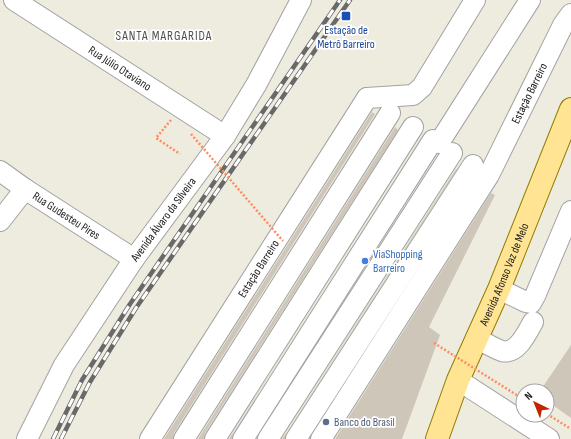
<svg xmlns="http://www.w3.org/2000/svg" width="571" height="439" viewBox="0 0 571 439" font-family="'Sofia Sans Condensed',sans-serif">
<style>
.building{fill:#cec6b9}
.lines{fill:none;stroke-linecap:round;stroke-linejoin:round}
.minor-casing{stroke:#a2a2a2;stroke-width:22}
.major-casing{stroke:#927c00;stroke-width:24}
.path{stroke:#ff8c5f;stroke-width:2.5;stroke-dasharray:2 2;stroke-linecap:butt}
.minor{stroke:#fff;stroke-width:20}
.major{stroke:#ffe493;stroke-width:22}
.rail-casing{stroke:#696969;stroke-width:4.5}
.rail{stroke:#fff;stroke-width:3;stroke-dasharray:9;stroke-linecap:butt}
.path-bridge{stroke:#ff8c5f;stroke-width:2.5;stroke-dasharray:2 2;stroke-linecap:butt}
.transit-dot{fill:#1a4fb4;stroke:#fff;stroke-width:1.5}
.shop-dot{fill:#3f7fe0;stroke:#fff;stroke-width:1.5}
.service-dot{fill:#5c6f8a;stroke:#fff;stroke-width:1.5}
.labels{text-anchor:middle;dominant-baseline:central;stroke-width:3.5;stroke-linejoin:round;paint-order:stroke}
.transit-label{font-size:12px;fill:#164399;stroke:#fff}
.street-label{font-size:12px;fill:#1b1b1b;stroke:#fff}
.shop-label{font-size:12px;fill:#366cbe;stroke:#fff;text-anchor:start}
.service-label{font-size:12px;fill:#4e5e75;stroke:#fff;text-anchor:start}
.neighbourhood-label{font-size:13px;letter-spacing:1px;fill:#4e4e4e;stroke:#fff}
</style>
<rect width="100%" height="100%" fill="#eeecdf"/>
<!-- building -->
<path class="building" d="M372,112L375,114L174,433L173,439H164Z
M395,127L398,130L205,433L204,439H198Z
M417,142L233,433L232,439H229Z
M456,169H457L286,433L285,439H282Z
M491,193L495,195L429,327L440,335L402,439H335Z
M571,345V418L547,401V391H540Z"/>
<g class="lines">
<!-- minor casing -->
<g class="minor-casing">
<g id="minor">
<path id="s1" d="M14,0L225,136"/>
<path d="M367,98L413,95L422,87L475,0"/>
<path d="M439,143L530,0"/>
<path id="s2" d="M0,171L25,189L134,259"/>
<path d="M0,221L25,189"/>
<path d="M499,289L526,302L531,303L535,296L571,211"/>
<path d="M476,338C484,342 493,348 502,351C517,355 527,333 533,322"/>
<path d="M458,380L549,439"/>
<path id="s3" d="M27,439L64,365L134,259L225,136L256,85L301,0"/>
<path id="s4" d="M150,439L367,98"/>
<path d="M184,439L390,113"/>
<path d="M215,439L413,127"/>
<path d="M243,439L433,140"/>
<path d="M268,439L452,153"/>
<path d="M296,439L473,165"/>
<path id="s5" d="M321,439L489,175L563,25L571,14"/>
</g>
</g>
<!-- major casing -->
<g class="major-casing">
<g id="major">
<path id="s6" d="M437,439L458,380L499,289L571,109"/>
</g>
</g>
<!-- path -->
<path class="path" d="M171,120L156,138L180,154
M547,414L571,429"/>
<!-- minor -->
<use href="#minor" class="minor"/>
<!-- major -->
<use href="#major" class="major"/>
<!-- rail casing -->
<g class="rail-casing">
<path id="rail" d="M53,439L82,380L130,304L340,0
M61,439L90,382L136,308L350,0"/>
</g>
<!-- rail -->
<use href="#rail" class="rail"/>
<!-- path-bridge -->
<path class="path-bridge" d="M191,134L283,241
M434,343L523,399"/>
</g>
<!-- markers -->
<rect class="transit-dot" x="341" y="11" width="10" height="10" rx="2"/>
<circle class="shop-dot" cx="365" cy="261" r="4"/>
<circle class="service-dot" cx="326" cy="422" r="4"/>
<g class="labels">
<!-- transit labels -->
<g class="transit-label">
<text x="346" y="30">Estação de<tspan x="346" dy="14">Metrô Barreiro</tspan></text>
</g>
<!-- street labels -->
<g class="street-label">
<text stroke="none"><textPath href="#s1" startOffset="126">Rua Júlio Otaviano</textPath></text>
<text stroke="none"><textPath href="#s5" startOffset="404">Estação Barreiro</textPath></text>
<text stroke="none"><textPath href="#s2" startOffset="80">Rua Gudesteu Pires</textPath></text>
<text stroke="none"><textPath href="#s3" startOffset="259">Avenida Álvaro da Silveira</textPath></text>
<text stroke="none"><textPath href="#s4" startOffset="202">Estação Barreiro</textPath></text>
<text stroke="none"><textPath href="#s6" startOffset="178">Avenida Afonso Vaz de Melo</textPath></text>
</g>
<!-- shop labels -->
<g class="shop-label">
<text x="373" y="254">ViaShopping<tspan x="373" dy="14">Barreiro</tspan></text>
</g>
<!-- service labels -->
<g class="service-label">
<text x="334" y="422">Banco do Brasil</text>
</g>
<!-- neighbourhood labels -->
<g class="neighbourhood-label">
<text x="164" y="36">SANTA MARGARIDA</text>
</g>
</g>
<!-- north arrow -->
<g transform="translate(535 403) rotate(317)"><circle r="19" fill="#ffffff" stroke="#a4a4a4"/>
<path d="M0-3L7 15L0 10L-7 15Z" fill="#c62300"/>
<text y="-6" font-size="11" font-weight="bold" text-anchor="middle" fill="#1b1b1b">N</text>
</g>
</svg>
